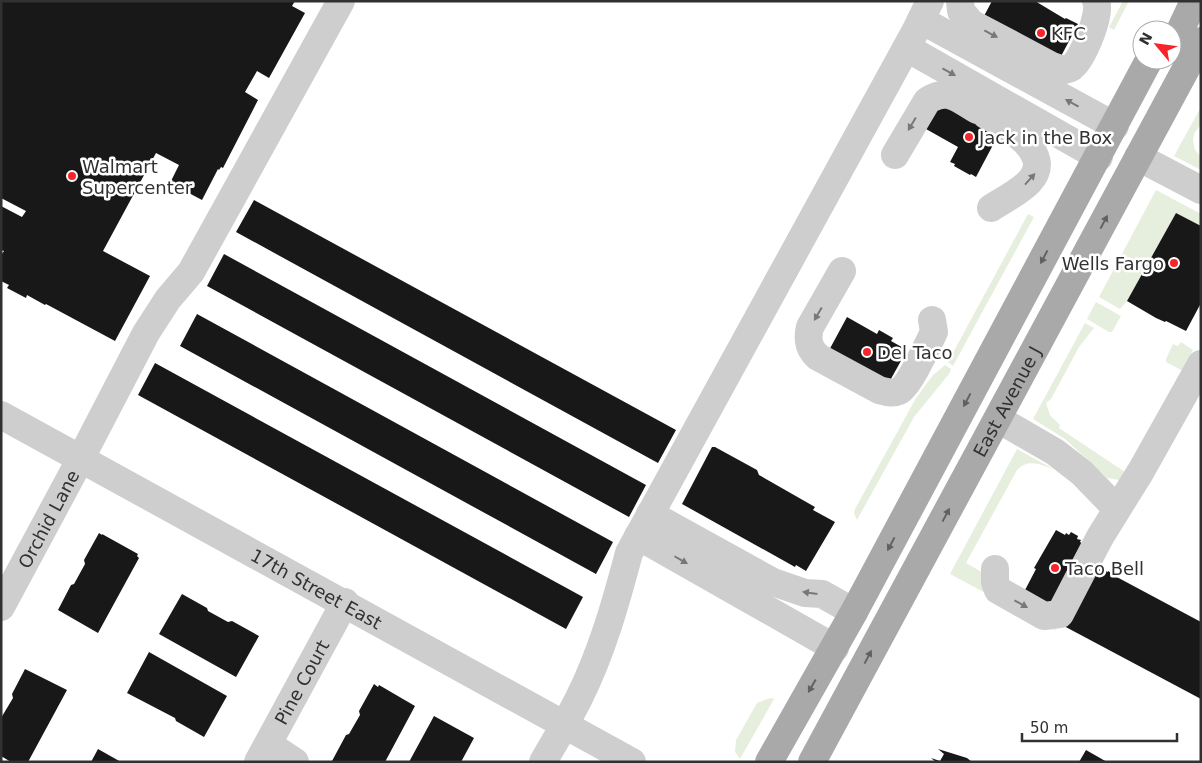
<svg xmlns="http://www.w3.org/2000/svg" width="1202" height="763" viewBox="0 0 1202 763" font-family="'DejaVu Sans',sans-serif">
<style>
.green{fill:#e6efde}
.building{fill:#181818}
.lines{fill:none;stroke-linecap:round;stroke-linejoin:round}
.minor{stroke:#cecece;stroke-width:28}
.major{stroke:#a9a9a9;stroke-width:28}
.oneway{fill:#787878}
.oneway2{fill:#616161}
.poi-dot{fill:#f5252a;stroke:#fff;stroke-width:2}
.labels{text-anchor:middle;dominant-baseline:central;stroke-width:5;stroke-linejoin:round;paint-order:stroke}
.poi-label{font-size:18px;fill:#313131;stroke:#fff;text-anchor:start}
.street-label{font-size:18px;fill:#313131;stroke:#fff}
</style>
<rect width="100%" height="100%" fill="#fff"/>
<!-- green -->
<path class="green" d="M1123,1H1129L1114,30L1109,27Z
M1201,107V124L1194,134L1193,141L1195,150L1201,157V170L1174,156Z
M1156,190L1201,214V226L1176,213L1127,301L1120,309L1099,297Z
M1028,214L1034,217L953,366L948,362Z
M1096,302L1121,316L1112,332H1109L1087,319Z
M1085,323L1094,328L1079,347L1051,399L1046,403L1050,415L1060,425L1059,428L1128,474L1119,480L1107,478L1065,439L1033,419Z
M1181,342L1193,350L1184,369L1181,370L1166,362V359L1173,344L1178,346Z
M945,365L951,369L949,374L914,417L857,520L854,513L855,509L916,398L933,375Z
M1017,449L1055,470C1041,465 1029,458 1017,470L966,563L980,571L986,578L1053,626L1056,631L950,574Z
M772,698L774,699L740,759L735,752L736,740L757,703L767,699Z"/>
<!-- building -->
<path class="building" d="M1,1H295L292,6L305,13L269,78L257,71L245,92L258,100L223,168L221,167L219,170L218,169L202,200L170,183L179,165L156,153L103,251L150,276L115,341L46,304L45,305L27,295L26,298L7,288L9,285L1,281V255L4,251L1,250V206L22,217L26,211L1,198Z
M992,1H1035L1065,19L1066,18L1078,24L1058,62L984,16Z
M944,96L1002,128L976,177L971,174L970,175L954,166L955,164L950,162L958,147L926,129Z
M254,200L676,430L658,463L236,232Z
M1176,213L1201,226V303L1186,331L1166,321L1165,322L1156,318L1127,301Z
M224,254L646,485L629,517L207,286Z
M197,314L613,542L596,574L180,346Z
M847,317L877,334L879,330L893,338L891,341L907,350L887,386L827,354Z
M155,363L583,597L566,629L138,395Z
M712,447H715L757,470L759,475L815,507L813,510L835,522L806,571L796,565L795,567L682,504Z
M1056,530L1065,535L1066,533L1069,535L1071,532L1078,536L1077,539L1081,540L1080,542L1088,547L1049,606L1024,592L1036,569L1034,568Z
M99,533L102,535V534L138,554L137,556L139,558L98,633L58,610L71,585L74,584L85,564L84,560Z
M1098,567L1108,572V571L1113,574V575L1201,622V699L1062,625Z
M182,594L207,608L208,611L228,622L232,621L259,636L236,677L159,634Z
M149,652L227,696L204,737L176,721L175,718L127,693Z
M25,669L67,690L28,762H11L1,756V718L13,698L12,694Z
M374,684L378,687L379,685L415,706L385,762H334L332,761L346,735L349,734L360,715L359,711Z
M434,716L474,738L461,762H409Z
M98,749L121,762H91Z
M938,749L967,758L972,762H936L931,758L940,761L944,754Z
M1086,750L1107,762H1079Z"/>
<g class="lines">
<!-- minor -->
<g class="minor">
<path d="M960,1L961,11L971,23L1052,66L1064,70C1067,69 1070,69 1072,67C1083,58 1102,13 1096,1"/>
<path d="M921,20L1115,126"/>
<path d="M907,48L1099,157"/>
<path d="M986,115C1007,126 1056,154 1029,182C1019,192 1004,200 991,208"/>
<path d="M895,155L927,101C947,87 958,99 977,110"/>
<path d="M1138,157L1201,190"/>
<path d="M842,271L810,327C807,339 808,348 818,357L879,390C886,392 893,394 899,391C910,385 928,344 934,332L932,320"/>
<path id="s1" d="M1,415L632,762"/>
<path d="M998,419L1055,452L1082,473L1117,509"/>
<path d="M650,514L773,582L805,593L822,594L854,612"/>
<path d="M638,536L835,648"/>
<path d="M995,569V582L998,590L1044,616L1060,614L1100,537L1141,471L1201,364"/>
<path id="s2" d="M1,607L81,458L146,333L168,299L191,272L341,1"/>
<path d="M268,744L295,762"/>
<path id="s3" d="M258,762L345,602"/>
<path d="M543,762C555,741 568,720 579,698C602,652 616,602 629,553L916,30L930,1"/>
</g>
<!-- major -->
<g class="major">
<path d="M1172,48L1194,1"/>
<path d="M769,762L854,612L1149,60"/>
<path id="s4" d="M812,762L1201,41"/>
</g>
</g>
<!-- one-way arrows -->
<defs><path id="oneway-solid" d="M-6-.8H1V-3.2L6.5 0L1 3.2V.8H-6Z" transform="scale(1.25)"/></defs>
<g class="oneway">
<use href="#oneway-solid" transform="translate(991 34) rotate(28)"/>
<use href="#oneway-solid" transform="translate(949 72) rotate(29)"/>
<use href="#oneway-solid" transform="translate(1072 103) rotate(-151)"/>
<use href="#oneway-solid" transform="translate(912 124) rotate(121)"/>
<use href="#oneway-solid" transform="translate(1030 179) rotate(-48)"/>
<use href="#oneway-solid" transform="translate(818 314) rotate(120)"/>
<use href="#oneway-solid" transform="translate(681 560) rotate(30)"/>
<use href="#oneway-solid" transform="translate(810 593) rotate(-172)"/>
<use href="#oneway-solid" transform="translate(1021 604) rotate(29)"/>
</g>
<g class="oneway2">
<use href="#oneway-solid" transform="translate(1104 222) rotate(-62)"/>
<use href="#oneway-solid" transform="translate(1044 257) rotate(118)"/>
<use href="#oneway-solid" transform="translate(967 400) rotate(118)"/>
<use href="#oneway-solid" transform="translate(946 515) rotate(-62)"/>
<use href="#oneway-solid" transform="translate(891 544) rotate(118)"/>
<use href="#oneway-solid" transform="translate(868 657) rotate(-62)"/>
<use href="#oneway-solid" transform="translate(812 686) rotate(120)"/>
</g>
<!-- markers -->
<g class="poi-dot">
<circle cx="1041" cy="33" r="5"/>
<circle cx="969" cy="137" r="5"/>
<circle cx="72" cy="176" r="5"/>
<circle cx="1174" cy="263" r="5"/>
<circle cx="867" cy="352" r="5"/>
<circle cx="1055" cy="568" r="5"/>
</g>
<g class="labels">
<!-- poi labels -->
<g class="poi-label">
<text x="1051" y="33">KFC</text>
<text x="979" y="137">Jack in the Box</text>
<text x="82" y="166">Walmart<tspan x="82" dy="21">Supercenter</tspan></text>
<text x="1164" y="263" text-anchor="end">Wells Fargo</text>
<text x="877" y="352">Del Taco</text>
<text x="1065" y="568">Taco Bell</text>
</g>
<!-- street labels -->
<g class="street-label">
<text stroke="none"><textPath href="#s4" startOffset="410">East Avenue J</textPath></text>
<text stroke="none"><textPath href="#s2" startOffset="100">Orchid Lane</textPath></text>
<text stroke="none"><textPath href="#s1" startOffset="360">17th Street East</textPath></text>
<text stroke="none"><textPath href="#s3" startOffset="91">Pine Court</textPath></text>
</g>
</g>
<!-- border -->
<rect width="1202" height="763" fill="none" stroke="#313131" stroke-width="5"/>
<!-- north arrow -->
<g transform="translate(1157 45) rotate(299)"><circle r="24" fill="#ffffff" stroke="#adadad"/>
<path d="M0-4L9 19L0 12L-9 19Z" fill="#f5252a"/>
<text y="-8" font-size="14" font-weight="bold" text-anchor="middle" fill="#313131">N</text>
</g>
<!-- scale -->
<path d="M1022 733v8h155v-8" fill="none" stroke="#313131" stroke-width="2.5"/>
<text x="1030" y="733" font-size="15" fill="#313131" stroke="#ffffff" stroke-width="4" paint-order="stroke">50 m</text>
</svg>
